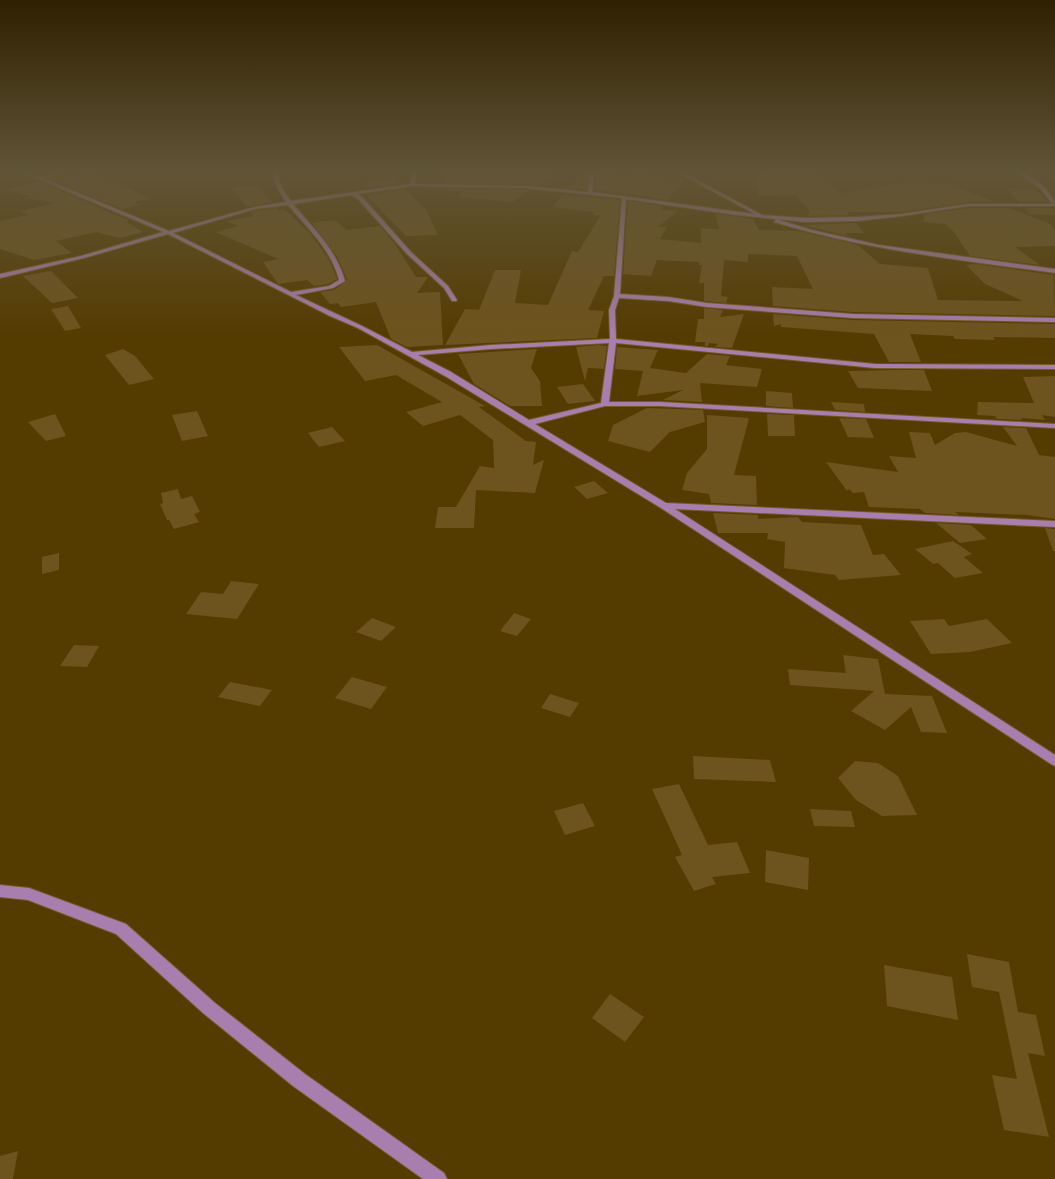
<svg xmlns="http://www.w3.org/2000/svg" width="1055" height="1179" viewBox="0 0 1055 1179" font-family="Commissioner,sans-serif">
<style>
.building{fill:#6d531d}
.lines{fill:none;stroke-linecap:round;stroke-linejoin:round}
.street-casing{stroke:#725a23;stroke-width:2}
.street{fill:#a87eaf;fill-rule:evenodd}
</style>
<rect width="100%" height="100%" fill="#543b00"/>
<!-- building -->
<path class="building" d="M93,171L116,182L151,199L134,202L141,205L122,209L53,180Z
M438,171H560L538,185L444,183Z
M631,171H650L648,177L684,179L668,200L594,190L596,175L606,173L630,176Z
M756,171H811L841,193L915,181L936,184L946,183L995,202H968L902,212H847L849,215L807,216L810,211L795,195L759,196Z
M582,174H588L586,190L569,188Z
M393,179L398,184L366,188L367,180Z
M38,181L130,221L127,222L143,232L120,238L96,232L56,241L72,253L34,260L0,249V221L28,215L19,211L56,203L25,198L30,196L5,190Z
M257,185L272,202L247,207L231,188Z
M447,188L525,190H530L513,202L460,197L461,191L449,193Z
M1006,188L1036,190L1048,202H1019Z
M404,189L426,209L438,235L406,236L366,195Z
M564,194L620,200L614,276H604L588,310L604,311L597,338L445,345L465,309L479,310L495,270H521L515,303L548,305L572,251L578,252L601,215H594V212L552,207Z
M628,201L663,206L661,210L678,211L658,227H667L660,239L701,243V228L719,229L715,214L753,219L759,230L799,231L858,245L880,264L928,268L938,300L1023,301L985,284L966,265L976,264L1054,275L1055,316L853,312L773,306L772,287L813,289L797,256L748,254V262L724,260L721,296L728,297L726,303L704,301V283H699L702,265H699V262L657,260L651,276L623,274Z
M276,208L278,210L284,209L309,232L329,259L337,279L328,284L314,286L307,280L278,284L263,262L278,259L216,232L238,226L227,221L254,216L251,212L255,211Z
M968,208H1010L1050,224L1055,230V246L1015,247L1040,265L970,256L954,232L945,224L923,222L925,214Z
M1025,208H1053L1055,215L1030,214Z
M335,220L347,230L380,226L395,244L416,277H428L417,293L440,292L443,345L407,347L391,339L376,302L341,307L338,303L330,304L320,292L334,290L347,280L338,258L312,223Z
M856,223L864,233H845L849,236L802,225Z
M51,271L78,298L52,303L23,276Z
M68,306L81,328L65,331L51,309Z
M704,308L723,310L720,317L744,314L732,348L715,347L718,344L709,343L708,346H705V342H695L698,319H704Z
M773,314L853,320L1055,324V338L993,337L995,340L955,339L953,336L910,334L921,362H889L874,334L781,327V324L774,326Z
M377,345L485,406L479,407L526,441L536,442L533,465L544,460L535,493L476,490L474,528H435L438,507H456L480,466L494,468L493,440L460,415L423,426L406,412L442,402L396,375L365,381L339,347Z
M598,345L607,346L604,369L588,368L585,381L576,347Z
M617,347L658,350L650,368L686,373L707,354L730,356L726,365L762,369L757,387L700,383L702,402L663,400L683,390L637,396L643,371L615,369Z
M123,349L135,356L154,379L129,385L105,355Z
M537,349L531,368L540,381L542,406H510L474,384L458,354Z
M893,370H924L932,391L858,388L848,371Z
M1055,376V417L1042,415L1045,420L1021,418L1022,420L997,419L995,416L977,415L978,402L1034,403L1023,377Z
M583,384L595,401L568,404L557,387Z
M766,391L792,393L793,408L766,406Z
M831,402L864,404L865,412L835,410Z
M647,408L703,410L705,422L670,432L650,452L608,441L613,425Z
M197,411L208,436L182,441L172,415Z
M55,414L66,436L46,441L28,422Z
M767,414L794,415L795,436H768Z
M707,415L749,418L734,475L756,476L757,505L711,503L709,494L682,490L687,473L707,449Z
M839,418L866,419L874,438L848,437Z
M332,427L345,441L319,447L308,433Z
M1003,427L1026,428L1039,455L1055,457V519L1027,515L955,512L959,515L925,513L920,509L869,507L864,492L853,493L849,489L847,491L826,462L898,472L889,456L916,458L909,432L930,433L935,445L955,433L966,432L1017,446Z
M594,481L608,493L587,499L574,487Z
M178,489L181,499L192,496L200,512L194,514L199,522L174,529L169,520H167L160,504L163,503L161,493Z
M713,513L758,515V519L798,517L802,522L861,525L873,555L884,554L901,575L839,580L835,575L784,568L785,542L767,539L768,533H718Z
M936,523L971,525L987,539L960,543Z
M1045,528L1055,529V551H1053Z
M953,541L972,554L964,557L983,573L955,578L938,563L933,564L915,549Z
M59,553V570L42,574V557Z
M231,581L259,584L237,619L186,614L201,592L223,594Z
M514,613L531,619L517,636L500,631Z
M372,618L396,627L381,641L356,632Z
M944,619L949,626L987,619L1012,643L970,652L931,654L910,621Z
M74,645L99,646L87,667L60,666Z
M843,655L878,659L885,694L932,696L947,733L921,732L911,707L885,730L851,711L874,691L790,685L788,669L846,673Z
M352,677L387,687L371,709L335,698Z
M230,682L272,690L260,706L218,697Z
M550,694L579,703L570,717L541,708Z
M693,756L770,760L776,782L694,779Z
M855,761L878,763L898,776L917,815L882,816L856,800L838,778Z
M679,784L708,845L737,842L750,873L712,877L716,884L694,891L675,857L682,855L652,789Z
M583,803L595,826L565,835L554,811Z
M810,809L851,811L855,827L814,826Z
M766,850L809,858L808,890L765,882Z
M967,954L1009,962L1018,1012L1036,1015L1045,1056L1028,1053L1049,1137L1004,1130L992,1075L1017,1079L999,992L972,987Z
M884,965L952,977L958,1020L887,1006Z
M610,994L644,1017L625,1042L592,1018Z
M18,1151L13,1179H0V1156Z"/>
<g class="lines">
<!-- street casing -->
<g class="street-casing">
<path id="street" d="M19,171C26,171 31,176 38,177C47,178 63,171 74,171L43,178L169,231L255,207L286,202L277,188L272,171H276L282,188L291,201L410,184L413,171H417L415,184L525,186L588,192L590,171H594L592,192L755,214L675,171H680L762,215L805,218L857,217L902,214L968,204H1052L1041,189L1015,171C1028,171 1055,193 1055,206H968L902,216L857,221L805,222L736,215L626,199L620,294L668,297L707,303L853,314L1055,318V322L853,318L707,307L668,301L619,298L615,310L616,339L875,364L1055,365V369L875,368L616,343L609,402H660L1055,424V428L660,406H605L535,424L666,503L1055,521V527L675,509L1055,755V766L1051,764L661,508L445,376L358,328L330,316L168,234L84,258L0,278V274L81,256L163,232ZM412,186L525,188L622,198L614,296L609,310L610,339L491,345L412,352L362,326L296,295L333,288L345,281C336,249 313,228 293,204L352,195L359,200L407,254L444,288L452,301H456L457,300L448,286L411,252L363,198L357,194ZM288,205C308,229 331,249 339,280L329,286L291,292L173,233L255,209ZM609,343L601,403L529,420L451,372L418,355L491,349Z
M776,219L812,230L879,245L1055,269V273C960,260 866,250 774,222Z
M0,885L29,888L126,924L215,1003L305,1074L444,1173L447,1179H423L293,1086L203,1013L116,934L28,900L0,897Z"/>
</g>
<!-- street -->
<use href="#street" class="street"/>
</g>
<!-- sky -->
<linearGradient id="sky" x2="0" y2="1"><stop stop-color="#2e2000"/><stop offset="0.51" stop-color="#615537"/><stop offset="1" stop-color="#615537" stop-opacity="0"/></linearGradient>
<rect width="1055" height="336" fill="url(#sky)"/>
</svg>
